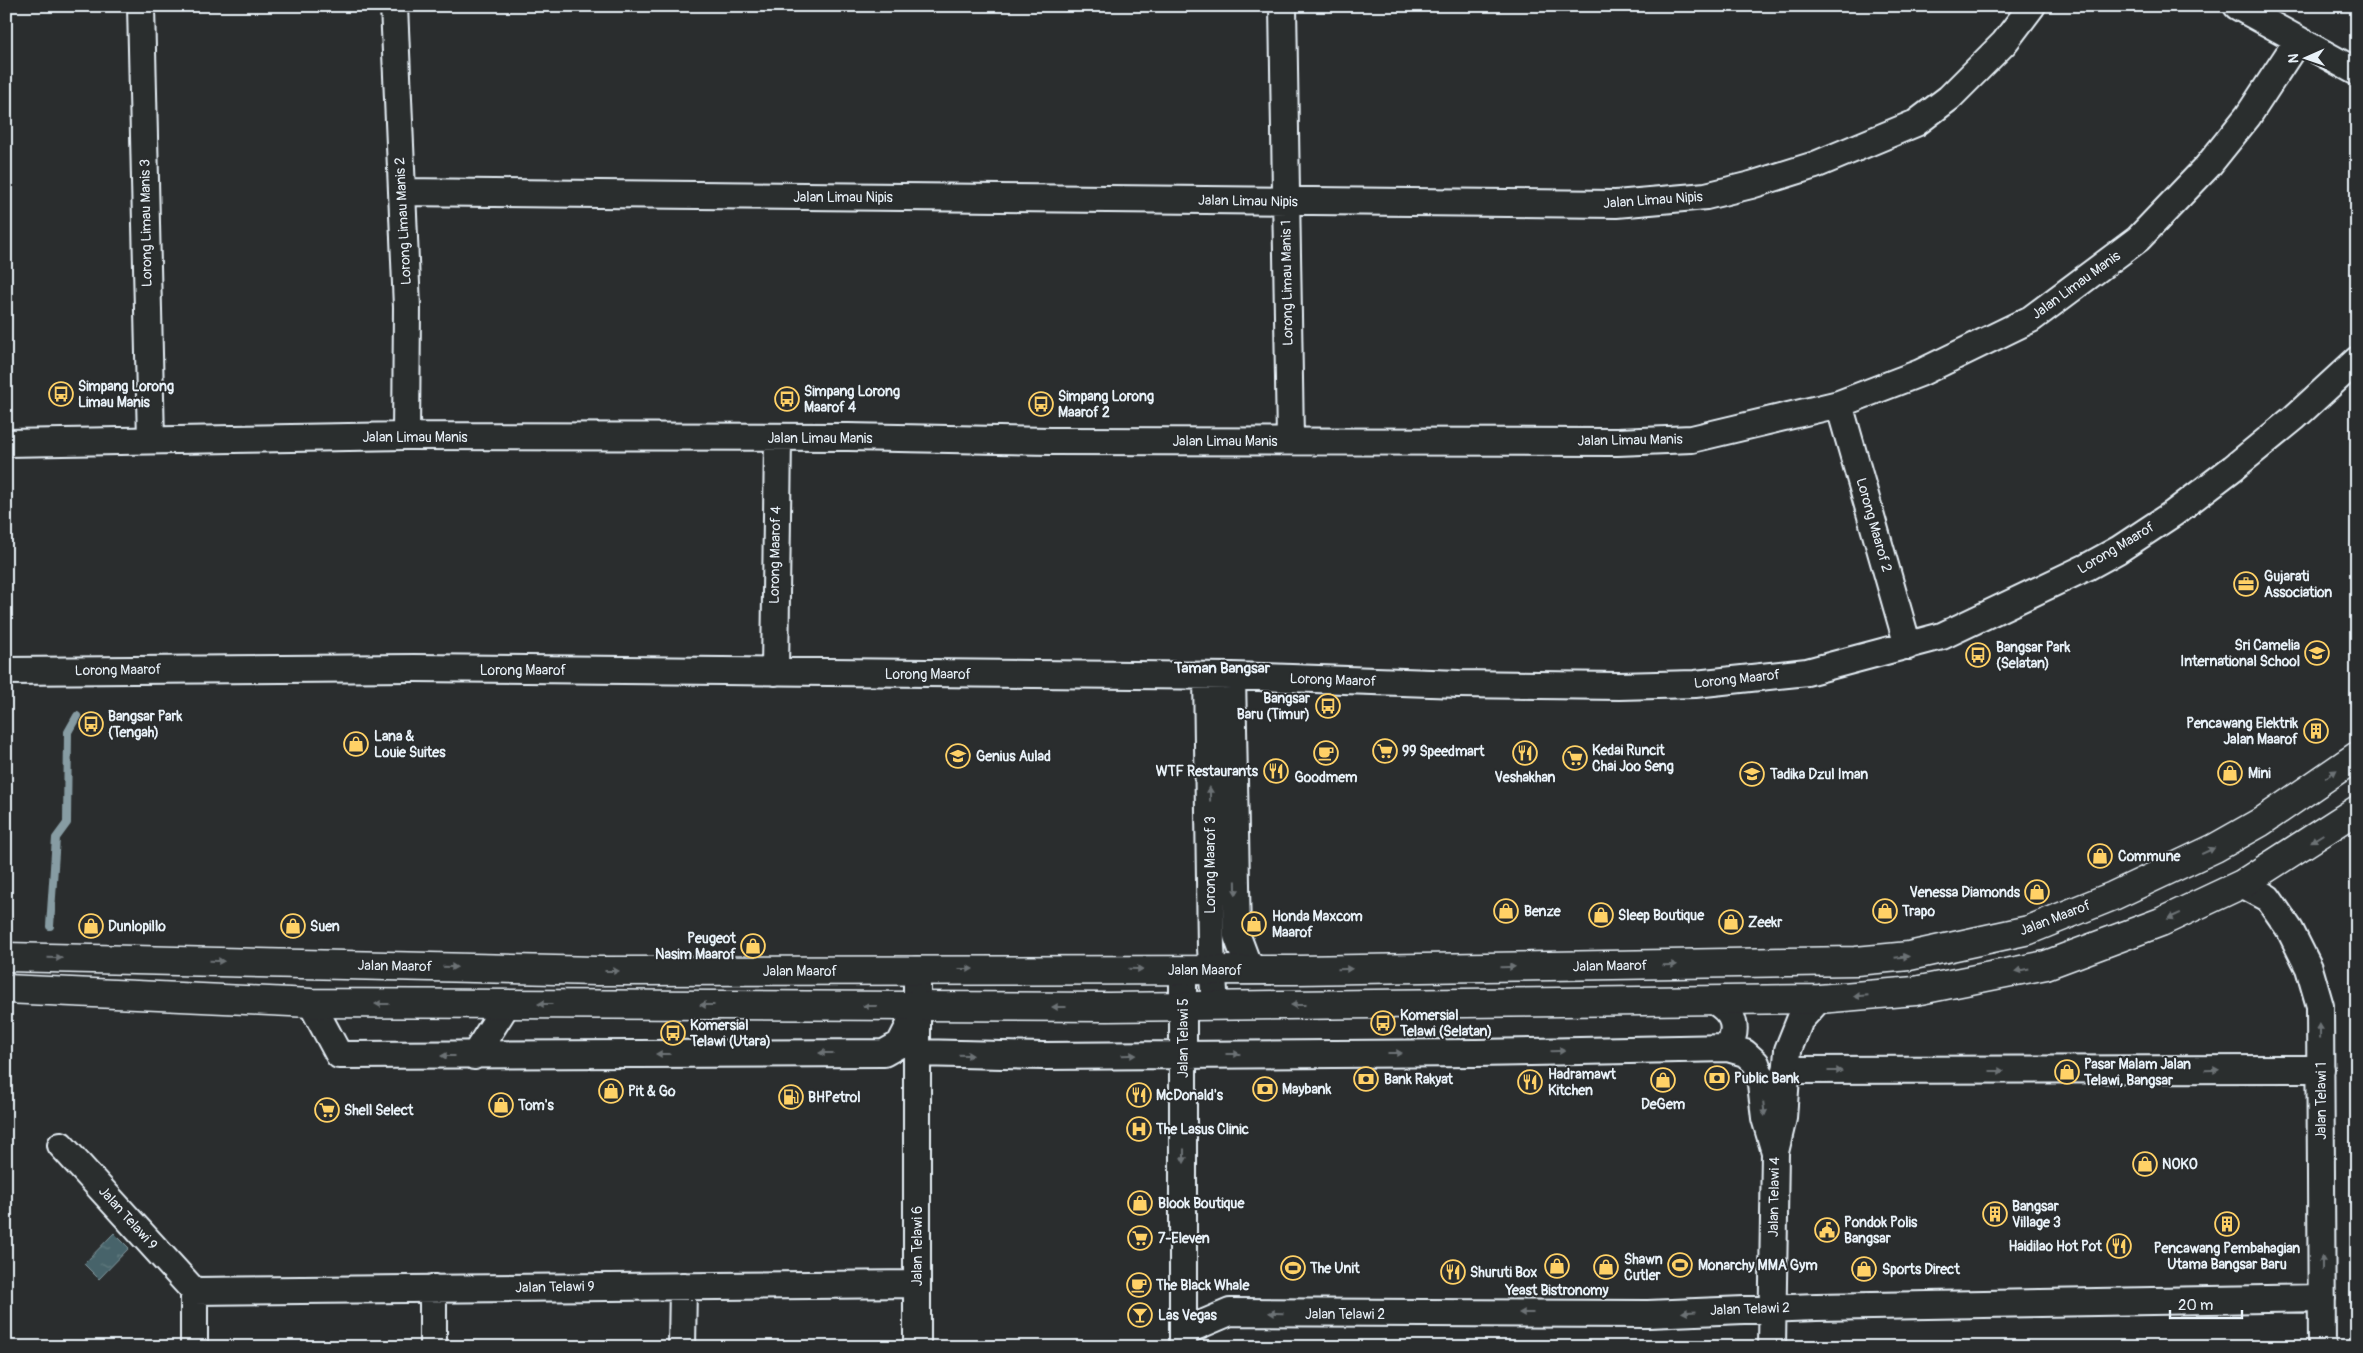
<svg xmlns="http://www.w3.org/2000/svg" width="2363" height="1353" viewBox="0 0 2363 1353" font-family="Pangolin,sans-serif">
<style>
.water{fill:url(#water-ripples);stroke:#879ca3}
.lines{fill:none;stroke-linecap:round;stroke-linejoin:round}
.stream{stroke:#879ca3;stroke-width:8}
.minor-casing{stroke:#e8f1f8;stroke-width:30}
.secondary-casing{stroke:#e8f1f8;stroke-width:31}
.minor{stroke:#2a2d2e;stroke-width:26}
.secondary{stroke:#2a2d2e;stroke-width:28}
.oneway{fill:#6c7275}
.labels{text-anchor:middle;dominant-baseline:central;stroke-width:4;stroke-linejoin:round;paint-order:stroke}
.street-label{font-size:14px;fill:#e8f1f8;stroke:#2a2d2e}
.poi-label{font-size:14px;font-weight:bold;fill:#e8f1f8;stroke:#2a2d2e;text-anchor:start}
.neighbourhood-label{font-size:15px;font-weight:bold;fill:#e8f1f8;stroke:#2a2d2e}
</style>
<defs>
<pattern id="water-ripples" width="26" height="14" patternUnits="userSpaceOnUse" patternTransform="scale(1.25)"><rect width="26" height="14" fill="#47646a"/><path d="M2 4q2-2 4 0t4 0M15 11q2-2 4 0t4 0" fill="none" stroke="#627b80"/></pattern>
</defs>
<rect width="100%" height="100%" fill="#2a2d2e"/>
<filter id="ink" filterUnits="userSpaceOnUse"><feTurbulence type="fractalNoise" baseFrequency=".02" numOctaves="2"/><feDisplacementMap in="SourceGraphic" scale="10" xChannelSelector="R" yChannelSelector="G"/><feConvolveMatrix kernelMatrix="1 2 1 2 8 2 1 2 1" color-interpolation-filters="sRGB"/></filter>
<g filter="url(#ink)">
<!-- water -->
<path class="water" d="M114,1233L129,1248L99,1279L84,1264Z"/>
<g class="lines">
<!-- stream -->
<path class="stream" d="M50,926L56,838L67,823L68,732L77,716"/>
<!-- minor casing -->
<g class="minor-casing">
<path id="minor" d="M141,6L151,440
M394,6L407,307L406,436
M1283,6L1290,440
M2237,6L2357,72
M402,192L1616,204L1706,196L1751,185L1815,165L1916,123L1949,98L2004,43L2032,6
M1839,404L1908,646
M6,443L406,436L848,437L1051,441L1617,442L1692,439L1839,404L1920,373L2031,319L2138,239L2207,167L2248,116L2298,40
M6,671L414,668L1232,676L1459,684L1619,686L1695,684L1807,672L1942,636L2087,567L2118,550L2174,513L2233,468L2294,418L2357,360
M775,672L778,438
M1207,676L1211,948L1215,1006
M1232,676L1237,936L1246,960L1255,970
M2242,884L2268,898L2290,930L2309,968L2320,1006L2322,1347
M1183,970V1347
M1714,1001C1734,1012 1739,1028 1728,1048
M311,1003L339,1055L884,1053L900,1044L919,1007
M917,1053L1043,1056L1476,1053L1728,1048L1745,1053L1756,1063L1760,1075L1765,1118L1775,1152
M474,1056L507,1004
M1786,1070L2321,1069
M61,1145L194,1291V1347
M194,1291L917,1284
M1183,1332L1230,1312L1648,1314L1816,1307L2322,1298
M433,1347V1288
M682,1347L683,1286
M917,1347V970
M1772,1347L1775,1152L1783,1118L1788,1050L1800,1020L1819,999"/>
</g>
<!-- secondary casing -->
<g class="secondary-casing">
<path id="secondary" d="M6,957L597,971L1296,970L1856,961L1909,956L2029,930L2113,896L2215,848L2261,822L2357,756
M6,989L311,1003L1108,1007L1819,999L1915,991L2046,965L2161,922L2242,884L2357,810"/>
</g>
<!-- minor -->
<use href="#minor" class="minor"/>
<!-- secondary -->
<use href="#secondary" class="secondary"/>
</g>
<!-- one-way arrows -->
<defs><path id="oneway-solid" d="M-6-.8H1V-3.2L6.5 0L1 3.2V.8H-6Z" transform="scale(1.25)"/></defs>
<g class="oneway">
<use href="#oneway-solid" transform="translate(2331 774) rotate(-35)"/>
<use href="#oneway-solid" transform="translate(1210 794) rotate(-91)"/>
<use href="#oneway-solid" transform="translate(2317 838) rotate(148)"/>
<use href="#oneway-solid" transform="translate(2208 851) rotate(-25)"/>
<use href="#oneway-solid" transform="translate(1236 888) rotate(89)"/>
<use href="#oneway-solid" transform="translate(2174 916) rotate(155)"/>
<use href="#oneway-solid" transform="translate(1902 957) rotate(-6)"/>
<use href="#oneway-solid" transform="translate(55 958) rotate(1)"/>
<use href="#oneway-solid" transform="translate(217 961) rotate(1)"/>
<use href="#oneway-solid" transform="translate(1670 965) rotate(-1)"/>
<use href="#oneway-solid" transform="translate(450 967) rotate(1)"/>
<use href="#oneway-solid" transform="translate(1508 967) rotate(-1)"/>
<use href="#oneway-solid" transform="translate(966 969)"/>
<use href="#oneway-solid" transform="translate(1136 969) rotate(1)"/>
<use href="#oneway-solid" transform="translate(1345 969) rotate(-1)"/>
<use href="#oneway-solid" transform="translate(2022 970) rotate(169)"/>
<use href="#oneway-solid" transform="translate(612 971)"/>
<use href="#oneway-solid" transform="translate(1861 996) rotate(175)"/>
<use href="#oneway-solid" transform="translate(382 1004) rotate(-180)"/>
<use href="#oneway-solid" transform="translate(545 1004) rotate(-180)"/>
<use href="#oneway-solid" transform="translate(707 1005) rotate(-180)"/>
<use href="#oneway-solid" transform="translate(1298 1005) rotate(180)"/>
<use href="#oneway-solid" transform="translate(870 1006) rotate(-180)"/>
<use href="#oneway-solid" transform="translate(1059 1007) rotate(-180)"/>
<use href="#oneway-solid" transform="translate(2320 1031) rotate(-91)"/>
<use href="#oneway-solid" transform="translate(1558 1051) rotate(-1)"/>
<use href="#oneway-solid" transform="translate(826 1053) rotate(180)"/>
<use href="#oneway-solid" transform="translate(1395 1053)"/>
<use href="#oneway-solid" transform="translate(663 1054) rotate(180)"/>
<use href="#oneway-solid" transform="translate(1233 1054)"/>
<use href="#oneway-solid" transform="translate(966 1055) rotate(1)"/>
<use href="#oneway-solid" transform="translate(1129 1055) rotate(-1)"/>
<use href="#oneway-solid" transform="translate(448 1056) rotate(-180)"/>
<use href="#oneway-solid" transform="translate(2212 1070) rotate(-1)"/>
<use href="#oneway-solid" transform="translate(1835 1071)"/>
<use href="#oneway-solid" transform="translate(1997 1071)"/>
<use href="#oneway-solid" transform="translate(1764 1109) rotate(84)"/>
<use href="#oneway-solid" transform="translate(1184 1156) rotate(90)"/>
<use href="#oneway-solid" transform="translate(2322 1263) rotate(-90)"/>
<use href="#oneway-solid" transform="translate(1689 1312) rotate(177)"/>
<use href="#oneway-solid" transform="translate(1276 1313) rotate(-178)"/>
<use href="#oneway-solid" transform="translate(1526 1313) rotate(-180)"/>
</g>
</g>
<!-- icons -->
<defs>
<g id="bus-ring" transform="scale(1.25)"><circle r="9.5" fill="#2a2d2e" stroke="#ffd166" stroke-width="1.5"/><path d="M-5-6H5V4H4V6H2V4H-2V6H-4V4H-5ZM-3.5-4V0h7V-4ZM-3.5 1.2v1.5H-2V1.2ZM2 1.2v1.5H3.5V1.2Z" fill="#ffd166"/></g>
<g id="office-ring" transform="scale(1.25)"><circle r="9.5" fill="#2a2d2e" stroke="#ffd166" stroke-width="1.5"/><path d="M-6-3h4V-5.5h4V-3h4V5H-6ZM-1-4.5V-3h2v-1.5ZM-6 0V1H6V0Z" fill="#ffd166"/></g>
<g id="school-ring" transform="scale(1.25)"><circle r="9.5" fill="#2a2d2e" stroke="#ffd166" stroke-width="1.5"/><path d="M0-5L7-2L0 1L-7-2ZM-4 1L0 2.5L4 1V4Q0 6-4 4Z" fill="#ffd166"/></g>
<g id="building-ring" transform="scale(1.25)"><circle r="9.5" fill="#2a2d2e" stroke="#ffd166" stroke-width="1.5"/><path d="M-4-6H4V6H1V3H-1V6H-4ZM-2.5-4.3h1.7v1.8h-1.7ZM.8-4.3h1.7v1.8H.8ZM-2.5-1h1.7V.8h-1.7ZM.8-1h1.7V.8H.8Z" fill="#ffd166"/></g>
<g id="shop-ring" transform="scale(1.25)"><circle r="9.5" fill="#2a2d2e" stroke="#ffd166" stroke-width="1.5"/><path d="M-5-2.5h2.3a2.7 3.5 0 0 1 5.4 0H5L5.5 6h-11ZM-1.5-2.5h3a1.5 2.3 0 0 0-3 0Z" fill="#ffd166"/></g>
<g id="supermarket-ring" transform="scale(1.25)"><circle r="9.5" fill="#2a2d2e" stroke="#ffd166" stroke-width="1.5"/><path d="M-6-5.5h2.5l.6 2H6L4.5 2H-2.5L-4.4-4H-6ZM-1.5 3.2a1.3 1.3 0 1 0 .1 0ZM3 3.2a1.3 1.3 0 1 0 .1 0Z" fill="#ffd166"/></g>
<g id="cafe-ring" transform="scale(1.25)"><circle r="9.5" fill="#2a2d2e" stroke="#ffd166" stroke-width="1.5"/><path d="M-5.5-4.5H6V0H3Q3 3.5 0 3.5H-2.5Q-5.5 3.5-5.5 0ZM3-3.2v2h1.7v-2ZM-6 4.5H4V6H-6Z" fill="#ffd166"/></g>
<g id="restaurant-ring" transform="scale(1.25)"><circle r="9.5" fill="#2a2d2e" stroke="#ffd166" stroke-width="1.5"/><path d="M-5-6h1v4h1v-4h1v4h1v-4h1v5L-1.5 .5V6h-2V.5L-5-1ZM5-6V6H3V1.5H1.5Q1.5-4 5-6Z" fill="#ffd166"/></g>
<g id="bank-ring" transform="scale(1.25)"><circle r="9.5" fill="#2a2d2e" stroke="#ffd166" stroke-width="1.5"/><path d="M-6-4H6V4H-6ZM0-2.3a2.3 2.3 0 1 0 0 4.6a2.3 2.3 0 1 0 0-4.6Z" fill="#ffd166"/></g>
<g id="fuel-ring" transform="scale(1.25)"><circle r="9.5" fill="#2a2d2e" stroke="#ffd166" stroke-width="1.5"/><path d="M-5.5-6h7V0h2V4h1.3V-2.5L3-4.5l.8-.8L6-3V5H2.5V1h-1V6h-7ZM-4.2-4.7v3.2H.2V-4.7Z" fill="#ffd166"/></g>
<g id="hospital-ring" transform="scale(1.25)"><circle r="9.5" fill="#2a2d2e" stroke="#ffd166" stroke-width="1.5"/><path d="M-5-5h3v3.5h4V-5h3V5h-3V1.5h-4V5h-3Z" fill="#ffd166"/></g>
<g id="civic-ring" transform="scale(1.25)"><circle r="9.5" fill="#2a2d2e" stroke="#ffd166" stroke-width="1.5"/><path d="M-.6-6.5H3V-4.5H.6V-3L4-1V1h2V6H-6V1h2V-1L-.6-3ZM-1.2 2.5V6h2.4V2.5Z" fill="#ffd166"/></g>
<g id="stadium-ring" transform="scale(1.25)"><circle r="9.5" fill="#2a2d2e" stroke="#ffd166" stroke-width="1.5"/><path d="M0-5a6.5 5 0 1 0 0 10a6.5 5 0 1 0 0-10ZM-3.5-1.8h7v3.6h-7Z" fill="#ffd166"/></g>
<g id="bar-ring" transform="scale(1.25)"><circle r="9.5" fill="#2a2d2e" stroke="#ffd166" stroke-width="1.5"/><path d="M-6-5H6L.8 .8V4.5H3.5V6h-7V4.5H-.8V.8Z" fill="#ffd166"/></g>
</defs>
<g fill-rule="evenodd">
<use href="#bus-ring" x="61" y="394"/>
<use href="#bus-ring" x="787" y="399"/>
<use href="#bus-ring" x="1041" y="404"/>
<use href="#office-ring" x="2246" y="584"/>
<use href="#school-ring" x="2317" y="653"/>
<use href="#bus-ring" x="1978" y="655"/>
<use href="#bus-ring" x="1328" y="706"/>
<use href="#bus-ring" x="91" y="724"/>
<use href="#building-ring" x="2316" y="731"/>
<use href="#shop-ring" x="356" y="744"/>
<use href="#supermarket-ring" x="1385" y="751"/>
<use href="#cafe-ring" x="1326" y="753"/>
<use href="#restaurant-ring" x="1525" y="753"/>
<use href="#school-ring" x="958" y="756"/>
<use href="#supermarket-ring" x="1575" y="758"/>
<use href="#restaurant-ring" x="1276" y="771"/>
<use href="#shop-ring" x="2230" y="773"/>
<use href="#school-ring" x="1752" y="774"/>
<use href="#shop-ring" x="2100" y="856"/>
<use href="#shop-ring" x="2037" y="892"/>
<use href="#shop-ring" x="1506" y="911"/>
<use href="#shop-ring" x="1885" y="911"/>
<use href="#shop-ring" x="1601" y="915"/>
<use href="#shop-ring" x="1731" y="922"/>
<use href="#shop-ring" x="1254" y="924"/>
<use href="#shop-ring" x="91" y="926"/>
<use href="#shop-ring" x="293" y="926"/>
<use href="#shop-ring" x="753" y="946"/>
<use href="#bus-ring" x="1383" y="1023"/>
<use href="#bus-ring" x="673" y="1033"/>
<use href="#shop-ring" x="2067" y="1072"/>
<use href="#bank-ring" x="1717" y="1078"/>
<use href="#bank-ring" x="1366" y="1079"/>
<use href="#shop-ring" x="1663" y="1080"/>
<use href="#restaurant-ring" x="1530" y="1082"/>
<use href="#bank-ring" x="1265" y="1089"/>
<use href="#shop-ring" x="611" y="1091"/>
<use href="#restaurant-ring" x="1139" y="1095"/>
<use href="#fuel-ring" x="791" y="1097"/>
<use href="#shop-ring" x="501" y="1105"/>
<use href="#supermarket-ring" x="327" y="1110"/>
<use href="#hospital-ring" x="1139" y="1129"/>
<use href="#shop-ring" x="2145" y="1164"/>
<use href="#shop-ring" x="1140" y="1203"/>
<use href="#building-ring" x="1995" y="1214"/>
<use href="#building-ring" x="2227" y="1224"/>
<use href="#civic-ring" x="1827" y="1230"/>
<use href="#supermarket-ring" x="1140" y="1238"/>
<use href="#restaurant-ring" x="2119" y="1246"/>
<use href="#stadium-ring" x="1680" y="1265"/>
<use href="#shop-ring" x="1557" y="1266"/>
<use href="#shop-ring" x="1606" y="1267"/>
<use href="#stadium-ring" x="1293" y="1268"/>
<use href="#shop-ring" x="1864" y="1269"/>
<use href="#restaurant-ring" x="1453" y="1272"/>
<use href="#cafe-ring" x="1139" y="1285"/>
<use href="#bar-ring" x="1140" y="1315"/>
</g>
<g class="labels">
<!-- street labels -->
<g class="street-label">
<text x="843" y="197">Jalan Limau Nipis</text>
<text transform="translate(1653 200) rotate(-4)">Jalan Limau Nipis</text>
<text transform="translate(1248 201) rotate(1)">Jalan Limau Nipis</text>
<text transform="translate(403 221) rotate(-93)">Lorong Limau Manis 2</text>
<text transform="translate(146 223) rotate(-91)">Lorong Limau Manis 3</text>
<text transform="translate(1287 283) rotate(-91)">Lorong Limau Manis 1</text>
<text transform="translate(2076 285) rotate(-36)">Jalan Limau Manis</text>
<text x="415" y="437">Jalan Limau Manis</text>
<text x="820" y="438">Jalan Limau Manis</text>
<text transform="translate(1630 440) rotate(-1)">Jalan Limau Manis</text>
<text x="1225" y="441">Jalan Limau Manis</text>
<text transform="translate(1874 525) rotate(74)">Lorong Maarof 2</text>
<text transform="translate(2116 548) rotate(-31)">Lorong Maarof</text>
<text transform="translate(775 555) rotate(-89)">Lorong Maarof 4</text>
<text transform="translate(118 670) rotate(-1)">Lorong Maarof</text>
<text x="523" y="670">Lorong Maarof</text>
<text x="928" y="674">Lorong Maarof</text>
<text transform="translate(1737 679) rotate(-6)">Lorong Maarof</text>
<text transform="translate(1333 680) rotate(2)">Lorong Maarof</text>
<text transform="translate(1210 865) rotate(-90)">Lorong Maarof 3</text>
<text transform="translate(2055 918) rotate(-21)">Jalan Maarof</text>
<text transform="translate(395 966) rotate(1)">Jalan Maarof</text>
<text transform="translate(1610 966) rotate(-1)">Jalan Maarof</text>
<text x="1205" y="970">Jalan Maarof</text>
<text x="800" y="971">Jalan Maarof</text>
<text transform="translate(1183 1038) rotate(-90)">Jalan Telawi 5</text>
<text transform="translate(2321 1101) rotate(-90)">Jalan Telawi 1</text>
<text transform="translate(1774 1197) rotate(-89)">Jalan Telawi 4</text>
<text transform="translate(128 1218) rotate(48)">Jalan Telawi 9</text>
<text transform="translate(917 1246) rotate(-90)">Jalan Telawi 6</text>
<text transform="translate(555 1287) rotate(-1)">Jalan Telawi 9</text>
<text transform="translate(1750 1309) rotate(-2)">Jalan Telawi 2</text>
<text x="1345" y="1314">Jalan Telawi 2</text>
</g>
<!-- poi labels -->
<g class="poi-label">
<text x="78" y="386">Simpang Lorong<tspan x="78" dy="16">Limau Manis</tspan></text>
<text x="804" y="391">Simpang Lorong<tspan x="804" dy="16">Maarof 4</tspan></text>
<text x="1058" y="396">Simpang Lorong<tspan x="1058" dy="16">Maarof 2</tspan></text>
<text x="2264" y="576">Gujarati<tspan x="2264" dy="16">Association</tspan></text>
<text x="2300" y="645" text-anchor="end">Sri Camelia<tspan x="2300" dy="16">International School</tspan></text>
<text x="1996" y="647">Bangsar Park<tspan x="1996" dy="16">(Selatan)</tspan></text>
<text x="1310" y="698" text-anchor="end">Bangsar<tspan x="1310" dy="16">Baru (Timur)</tspan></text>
<text x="108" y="716">Bangsar Park<tspan x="108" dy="16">(Tengah)</tspan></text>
<text x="2298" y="723" text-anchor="end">Pencawang Elektrik<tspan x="2298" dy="16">Jalan Maarof</tspan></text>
<text x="374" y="736">Lana &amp;<tspan x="374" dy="16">Louie Suites</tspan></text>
<text x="1592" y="750">Kedai Runcit<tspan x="1592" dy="16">Chai Joo Seng</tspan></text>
<text x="1402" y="751">99 Speedmart</text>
<text x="976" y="756">Genius Aulad</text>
<text x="1258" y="771" text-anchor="end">WTF Restaurants</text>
<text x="2248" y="773">Mini</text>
<text x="1770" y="774">Tadika Dzul Iman</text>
<text x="1326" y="777" text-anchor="middle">Goodmem</text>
<text x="1525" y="777" text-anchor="middle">Veshakhan</text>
<text x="2118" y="856">Commune</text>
<text x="2020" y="892" text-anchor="end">Venessa Diamonds</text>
<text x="1524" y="911">Benze</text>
<text x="1902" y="911">Trapo</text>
<text x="1618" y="915">Sleep Boutique</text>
<text x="1272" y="916">Honda Maxcom<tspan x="1272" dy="16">Maarof</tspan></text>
<text x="1748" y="922">Zeekr</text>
<text x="108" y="926">Dunlopillo</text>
<text x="310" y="926">Suen</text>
<text x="736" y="938" text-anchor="end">Peugeot<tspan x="736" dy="16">Nasim Maarof</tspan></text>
<text x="1400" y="1015">Komersial<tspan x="1400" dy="16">Telawi (Selatan)</tspan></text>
<text x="690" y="1025">Komersial<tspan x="690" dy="16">Telawi (Utara)</tspan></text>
<text x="2084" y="1064">Pasar Malam Jalan<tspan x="2084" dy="16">Telawi, Bangsar</tspan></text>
<text x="1548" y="1074">Hadramawt<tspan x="1548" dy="16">Kitchen</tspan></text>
<text x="1734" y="1078">Public Bank</text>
<text x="1384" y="1079">Bank Rakyat</text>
<text x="1282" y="1089">Maybank</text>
<text x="628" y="1091">Pit &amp; Go</text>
<text x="1156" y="1095">McDonald's</text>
<text x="808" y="1097">BHPetrol</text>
<text x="1663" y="1104" text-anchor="middle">DeGem</text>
<text x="518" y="1105">Tom's</text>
<text x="344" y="1110">Shell Select</text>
<text x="1156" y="1129">The Lasus Clinic</text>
<text x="2162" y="1164">NOKO</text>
<text x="1158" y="1203">Blook Boutique</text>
<text x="2012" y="1206">Bangsar<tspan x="2012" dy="16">Village 3</tspan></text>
<text x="1844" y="1222">Pondok Polis<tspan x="1844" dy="16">Bangsar</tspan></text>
<text x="1158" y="1238">7-Eleven</text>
<text x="2102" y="1246" text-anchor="end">Haidilao Hot Pot</text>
<text x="2227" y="1248" text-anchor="middle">Pencawang Pembahagian<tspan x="2227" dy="16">Utama Bangsar Baru</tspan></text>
<text x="1624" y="1259">Shawn<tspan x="1624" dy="16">Cutler</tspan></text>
<text x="1698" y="1265">Monarchy MMA Gym</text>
<text x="1310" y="1268">The Unit</text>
<text x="1882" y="1269">Sports Direct</text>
<text x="1470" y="1272">Shuruti Box</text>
<text x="1156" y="1285">The Black Whale</text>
<text x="1557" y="1290" text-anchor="middle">Yeast Bistronomy</text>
<text x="1158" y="1315">Las Vegas</text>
</g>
<!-- neighbourhood labels -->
<g class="neighbourhood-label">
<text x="1222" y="668">Taman Bangsar</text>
</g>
</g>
<!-- margin -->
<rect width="2363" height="1353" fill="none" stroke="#2a2d2e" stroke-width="25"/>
<rect x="12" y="12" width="2338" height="1328" fill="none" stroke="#e8f1f8" stroke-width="2" filter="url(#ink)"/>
<!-- north arrow -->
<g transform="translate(2306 58) rotate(268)" stroke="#2a2d2e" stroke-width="4" paint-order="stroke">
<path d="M0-4L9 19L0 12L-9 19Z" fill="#e8f1f8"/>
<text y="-8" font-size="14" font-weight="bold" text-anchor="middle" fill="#e8f1f8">N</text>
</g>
<!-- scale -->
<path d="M2170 1310v8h72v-8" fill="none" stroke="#e8f1f8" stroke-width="2.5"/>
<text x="2178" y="1310" font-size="15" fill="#e8f1f8" stroke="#2a2d2e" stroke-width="4" paint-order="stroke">20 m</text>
</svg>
